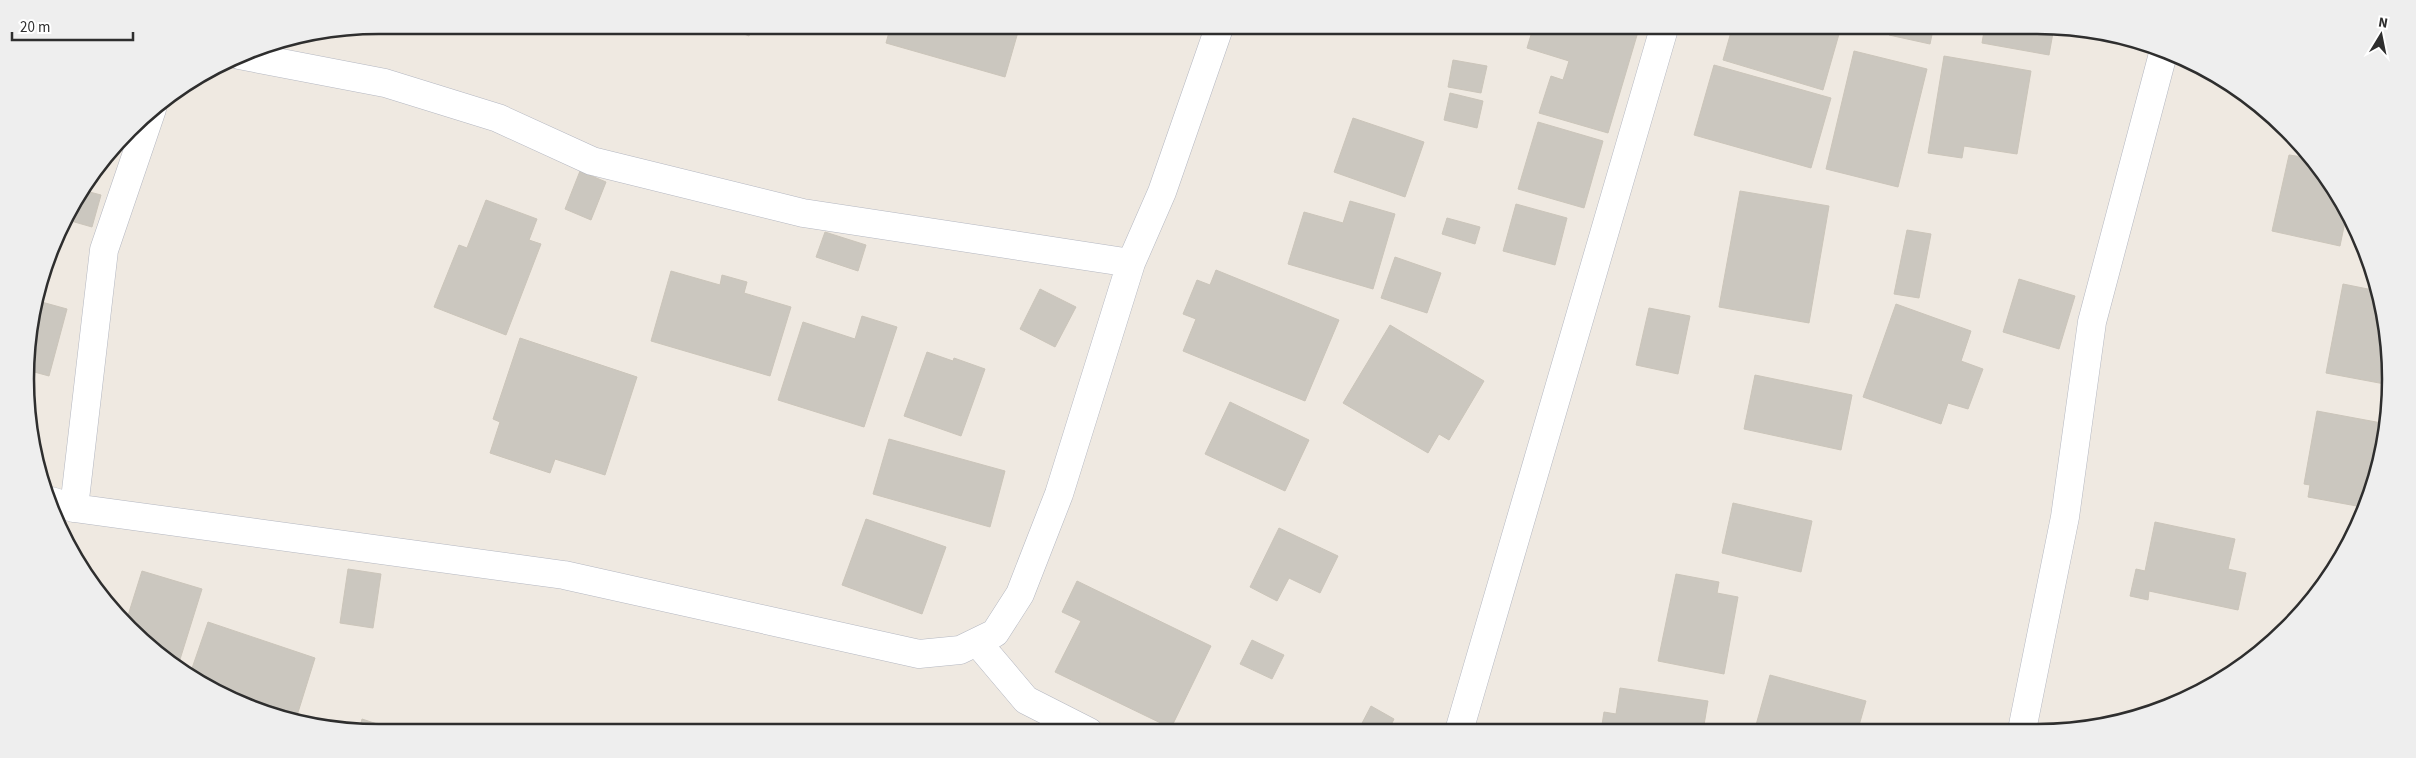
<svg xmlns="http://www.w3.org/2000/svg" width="2416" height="758" viewBox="0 0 2416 758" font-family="'Source Sans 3',sans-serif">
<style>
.building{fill:#cbc7bf;stroke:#cbc5ba}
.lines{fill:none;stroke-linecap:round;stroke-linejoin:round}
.minor-casing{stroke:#b4b7c1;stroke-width:29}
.minor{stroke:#fff;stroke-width:28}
.rim{fill:none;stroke:#2e2e2e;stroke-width:2.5}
</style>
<rect width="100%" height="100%" fill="#efe9e1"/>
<!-- building -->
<path class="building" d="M721,25H754L749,36Z
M891,25H1020L1005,77L886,43Z
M1534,25H1640L1608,133L1539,113L1551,76L1563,80L1569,61L1527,48Z
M1733,25H1835L1841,27L1823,90L1723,60Z
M1891,25H1934L1930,44L1889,35Z
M1985,25L2054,27L2049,55L1982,43Z
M1854,51L1927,69L1898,187L1826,169Z
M1944,56L2031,71L2017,154L1964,146L1962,158L1928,153Z
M1453,60L1487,66L1481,93L1448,87Z
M1714,65L1831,98L1811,168L1694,135Z
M1450,93L1483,101L1477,128L1444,120Z
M1353,118L1424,142L1405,197L1334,172Z
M1538,122L1603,141L1584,208L1518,189Z
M2304,150L2331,183L2347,212L2340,246L2272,231L2289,155L2303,157Z
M580,171L606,182L591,220L565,209Z
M82,190L101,195L92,227L64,219Z
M1740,191L1829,206L1809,323L1719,307Z
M486,200L537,219L529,240L541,244L506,335L434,307L459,245L467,248Z
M1350,201L1395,214L1373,289L1288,264L1304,212L1343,223Z
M1516,204L1567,218L1555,265L1503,251Z
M1447,218L1480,227L1475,244L1442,234Z
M1907,230L1931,234L1919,298L1894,294Z
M825,232L866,245L858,271L816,257Z
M1395,257L1441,273L1427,313L1381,298Z
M1216,270L1339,320L1305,401L1183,351L1196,319L1183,314L1197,280L1210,285Z
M671,271L720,285L722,275L747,282L744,293L791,307L770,376L651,341Z
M2019,279L2075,296L2059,349L2003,332Z
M2343,284L2378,291L2384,310L2390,385L2326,373Z
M1040,289L1076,307L1055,347L1020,329Z
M38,301L67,309L49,376L27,370L28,333Z
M1896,304L1971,331L1961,361L1983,369L1968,409L1948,403L1941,424L1863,397Z
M1649,308L1690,316L1678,374L1636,365Z
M862,316L897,327L864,427L778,400L803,322L855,339Z
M1390,325L1484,381L1449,440L1439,434L1428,453L1343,403Z
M520,338L637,377L605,475L555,459L550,473L490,453L500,422L493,419Z
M927,352L953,361L954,358L985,369L961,436L904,416Z
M1755,375L1852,395L1841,450L1744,429Z
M1230,402L1309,440L1285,491L1205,454Z
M2317,411L2387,424L2384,448L2362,507L2308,497L2310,485L2304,484Z
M889,439L1005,471L990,527L873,494Z
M1733,503L1812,521L1801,572L1722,553Z
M866,519L946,547L922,614L842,585Z
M2155,522L2235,539L2228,569L2246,573L2238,610L2149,591L2148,600L2130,596L2136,569L2145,571Z
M1279,528L1338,556L1320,593L1289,578L1277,601L1250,587Z
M348,569L381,574L373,628L340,623Z
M142,571L202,589L177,669L125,625Z
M1676,574L1719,582L1717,593L1738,597L1724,674L1658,661Z
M1077,581L1211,646L1171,728L1055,672L1081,621L1062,612Z
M208,622L315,658L295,722L243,706L189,677Z
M1252,640L1284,655L1272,679L1240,664Z
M1770,675L1866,701L1858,729L1850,727L1849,730H1777L1756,725Z
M1620,688L1708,701L1703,731H1601L1604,712L1616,714Z
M1371,706L1394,719L1388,731H1364L1359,729Z
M362,719L405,733L359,731Z"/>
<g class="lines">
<!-- minor casing -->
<g class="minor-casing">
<path id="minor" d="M239,55L385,83L498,118L592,161L803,213L1131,263
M51,501L74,508L564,575L919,654L960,650L995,633L1020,594L1059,494L1131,263L1162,192L1220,25
M74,508L104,250L152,109
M977,642L1026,700L1089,732
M2022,730L2065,517L2092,322L2164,50
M1459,731L1665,25"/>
</g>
<!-- minor -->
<use href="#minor" class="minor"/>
</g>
<!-- crop -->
<path d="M0 0H2416V758H0ZM379 34H2037A345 345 0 0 1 2382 379V379A345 345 0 0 1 2037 724H379A345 345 0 0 1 34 379V379A345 345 0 0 1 379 34Z" fill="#eee" fill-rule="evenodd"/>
<path class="rim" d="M379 34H2037A345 345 0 0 1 2382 379V379A345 345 0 0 1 2037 724H379A345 345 0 0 1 34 379V379A345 345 0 0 1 379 34Z"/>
<!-- north arrow -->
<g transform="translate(2381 35) rotate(10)" stroke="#ffffff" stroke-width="4" paint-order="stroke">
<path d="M0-4L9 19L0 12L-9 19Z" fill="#2e2e2e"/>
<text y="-8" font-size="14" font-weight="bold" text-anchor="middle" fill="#2e2e2e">N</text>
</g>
<!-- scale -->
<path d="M12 32v8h121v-8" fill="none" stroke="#2e2e2e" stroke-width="2.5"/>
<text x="20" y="32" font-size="15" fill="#2e2e2e" stroke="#ffffff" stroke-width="4" paint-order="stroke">20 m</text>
</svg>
